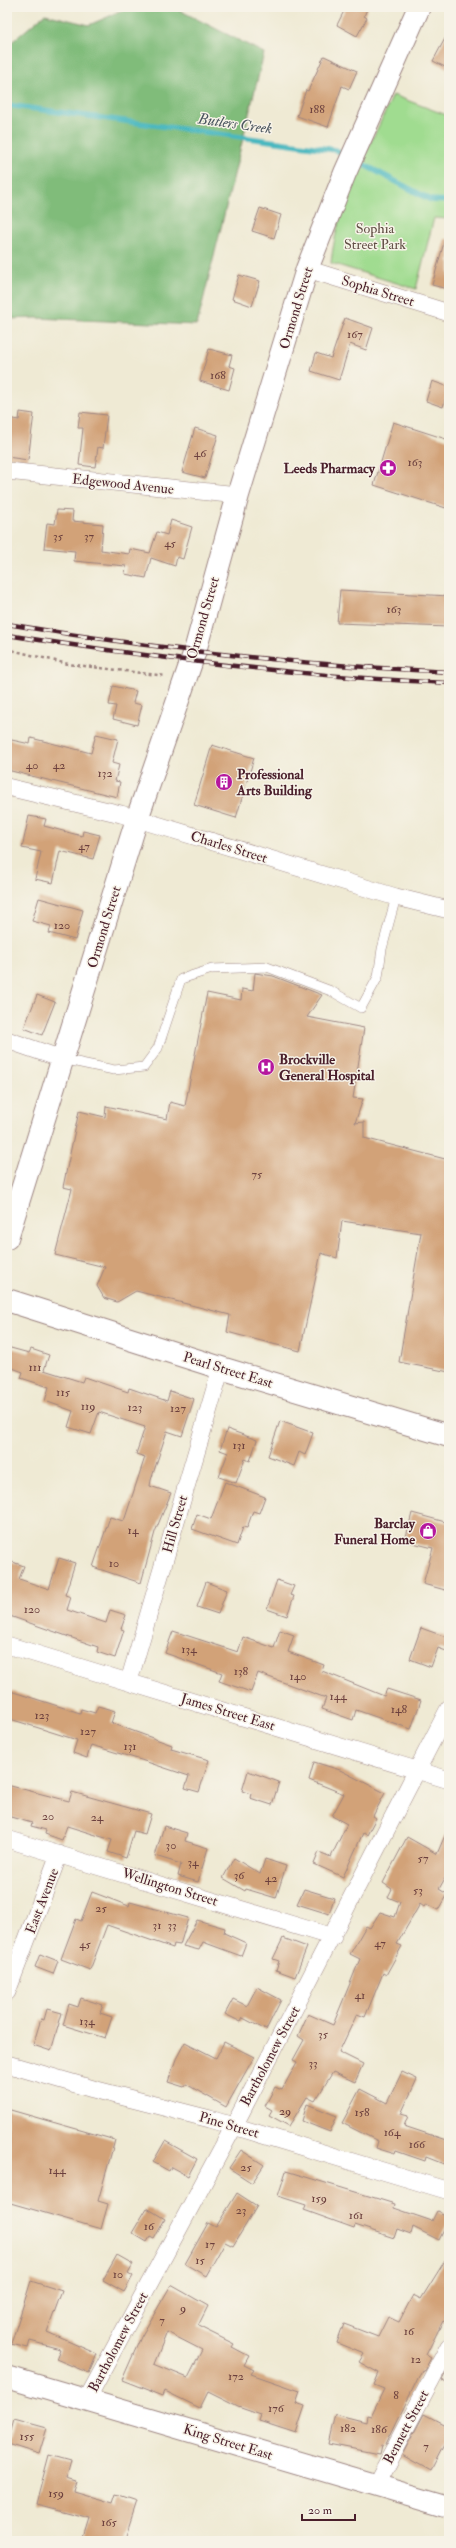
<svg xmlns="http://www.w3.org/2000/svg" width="456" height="2548" viewBox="0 0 456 2548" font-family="'IM FELL Double Pica',serif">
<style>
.green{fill:#a0dc90;stroke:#757e5e}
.forest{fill:#80bc7a;stroke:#656e52}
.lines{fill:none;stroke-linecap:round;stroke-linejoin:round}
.stream{stroke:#49b8c0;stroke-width:5.5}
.building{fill:#d2a278;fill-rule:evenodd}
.service-casing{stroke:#9c8480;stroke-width:10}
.minor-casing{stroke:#9c8480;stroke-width:18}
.tertiary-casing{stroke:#9c8480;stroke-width:24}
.primary-casing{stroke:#9c8480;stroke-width:24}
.path{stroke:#9c8480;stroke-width:2.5;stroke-dasharray:3 3;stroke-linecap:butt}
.service{stroke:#fff;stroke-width:9}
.minor{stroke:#fff;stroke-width:17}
.tertiary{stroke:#fff;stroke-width:22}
.primary{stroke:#fff;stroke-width:22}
.rail-casing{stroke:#4a1f2b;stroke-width:4.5}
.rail{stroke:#f7f3e8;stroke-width:3;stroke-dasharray:9;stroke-linecap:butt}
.labels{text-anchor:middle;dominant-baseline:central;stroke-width:3;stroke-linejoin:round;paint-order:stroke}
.number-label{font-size:12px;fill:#6c403e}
.park-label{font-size:14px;fill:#604e44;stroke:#f7f3e8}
.street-label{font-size:14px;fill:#4a1f2b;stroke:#f7f3e8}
.poi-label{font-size:14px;font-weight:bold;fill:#4a1f2b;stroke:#f7f3e8;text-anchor:end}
.water-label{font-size:15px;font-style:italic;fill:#4a555f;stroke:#f7f3e8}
</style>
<rect width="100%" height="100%" fill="#f7f3e8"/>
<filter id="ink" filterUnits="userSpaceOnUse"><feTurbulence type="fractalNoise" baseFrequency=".025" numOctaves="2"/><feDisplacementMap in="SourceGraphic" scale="8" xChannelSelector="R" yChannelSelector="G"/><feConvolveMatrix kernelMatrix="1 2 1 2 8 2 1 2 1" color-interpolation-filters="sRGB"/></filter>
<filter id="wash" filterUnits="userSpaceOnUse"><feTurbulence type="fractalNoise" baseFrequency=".012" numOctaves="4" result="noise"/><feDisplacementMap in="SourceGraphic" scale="16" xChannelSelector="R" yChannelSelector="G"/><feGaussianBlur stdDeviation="0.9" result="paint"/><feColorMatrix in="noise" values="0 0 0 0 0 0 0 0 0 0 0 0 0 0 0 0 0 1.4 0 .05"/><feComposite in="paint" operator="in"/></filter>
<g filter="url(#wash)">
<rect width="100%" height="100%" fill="#efead4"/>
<!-- green -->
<path class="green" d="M393,95L449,116V219L434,218L416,289L331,263C337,203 369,149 393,95Z"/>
<!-- forest -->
<path class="forest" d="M131,7H173L264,53L197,325L36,318L7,319V46L45,14L89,25Z"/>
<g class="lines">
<!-- stream -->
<path class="stream" d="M7,105L336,150L348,156
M355,160L431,200L449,201"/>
</g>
<g id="blocks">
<!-- building -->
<path class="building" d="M346,7H368L364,16L367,18L357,36L337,25Z
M449,31V69L433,61Z
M324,56L357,71L349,89L342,86L328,127L297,116L306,90L308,91Z
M260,208L281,215L274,238L252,231Z
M445,239H449V282L447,289L432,285Z
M239,275L260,281L252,306L232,299Z
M345,318L373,328L366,350L350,344L339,380L311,371L316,353L331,358Z
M209,349L232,355L229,366L235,368L229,390L200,381Z
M432,381L449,387L443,407L426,401Z
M20,412L34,414L28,460L7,457V418L19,420Z
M80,412L107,415L103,448L98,447L95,467L79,465L83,428H78Z
M393,422L449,440V509L374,485Z
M195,428L218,435L205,478L182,472Z
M57,510L73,511L72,521L103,524L101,550L129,554L130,549L150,553L157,532L167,535L171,520L192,527L183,559L177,557L175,566L151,558L146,578L125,574L126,566L74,561L75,551L44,548L47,523L55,524Z
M340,590L449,596V627L337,623Z
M113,686L136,691L133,703L142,705L137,725L113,719L116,706L109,705Z
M96,734L118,739L112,763L119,765L115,781L120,782L117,797L7,770V739L30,744L31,738L91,753Z
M212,745L254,758L236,818L194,805Z
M29,816L46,819L44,826L82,836L83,831L100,835L93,859L60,851L53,883L35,879L41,852L22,848Z
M39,898L83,910L75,940L49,933L51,926L32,921Z
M255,973L273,976L322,995L307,1017L364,1028L353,1098L363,1099L355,1123L364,1122V1138L449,1160V1372L399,1362L421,1233L342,1221L337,1258L321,1253L300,1351L227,1332L230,1315L136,1291L117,1302L104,1298L97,1286L105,1267L55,1255L72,1189L63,1187L79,1111L105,1117L106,1106L167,1119L170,1102L185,1106L207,993L241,1000L242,989L253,991Z
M37,995L55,1002L42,1035L24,1028Z
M7,1347L29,1353L31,1349L49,1355L44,1370L82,1382L84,1377L128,1392L129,1388L167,1401L170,1391L194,1399L182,1436L167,1431L151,1480L150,1486L171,1493L155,1532L141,1583L93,1567L110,1517L123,1521L125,1518L145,1457L136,1454L145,1427L99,1412L91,1434L68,1427L73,1411L45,1401L49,1387L21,1378L23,1372L7,1366Z
M280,1421L313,1433L305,1455L299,1452L294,1466L268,1456Z
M227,1429L257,1440L250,1461L245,1459L236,1483L219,1477L228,1453L220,1450Z
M225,1482L265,1497L259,1513L253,1511L247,1528L243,1527L237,1545L192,1529L197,1514L211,1519Z
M412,1513L449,1523V1591L423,1584L433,1548L405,1541Z
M59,1558L75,1563L65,1595L71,1597L67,1610L106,1623L110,1610L126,1615L121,1629L124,1630L115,1658L97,1652L98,1647L7,1615V1560L24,1566L19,1579L49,1589Z
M277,1580L294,1586L290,1595L294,1596L287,1616L267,1609Z
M206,1582L227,1590L218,1614L197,1607Z
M421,1628L449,1638V1652L438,1648L431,1667L410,1659Z
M280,1630L294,1635L288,1652L324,1665L322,1671L384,1696L387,1689L421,1700L411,1729L356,1710L353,1720L322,1709L326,1698L258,1673L251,1692L219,1681L222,1673L165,1653L173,1631L238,1652L243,1637L274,1648Z
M7,1690L80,1713L81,1709L95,1713L98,1706L115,1711L111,1723L172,1745L171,1749L209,1760L199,1792L185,1788L189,1776L141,1760L91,1745L87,1758L73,1753L77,1740L7,1718Z
M314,1762L340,1770L385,1793L373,1816L376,1818L367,1835L363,1833L343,1877L314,1864L319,1852L331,1857L347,1824L332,1816L344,1794L309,1780Z
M248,1771L279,1782L272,1805L250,1798L251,1794L242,1791Z
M7,1785L69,1801L72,1792L151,1814L145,1834L134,1831L126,1858L108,1852L112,1840L67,1826L62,1840L45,1834L46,1830L31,1826L32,1823L7,1816Z
M164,1826L187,1833L185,1841L208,1848L198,1882L178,1876L181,1864L155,1856Z
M449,1826V1871L439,1889L447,1894L438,1910L426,1904L424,1907L420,1904L397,1944L402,1946L386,1975L383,1973L365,2017L357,2014L339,2052L363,2064L355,2082L333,2072L315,2101L307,2097L289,2126L269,2115L272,2110L265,2106L275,2087L282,2090L297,2062L293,2060L304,2040L298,2036L308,2014L333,2025L360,1959L350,1954L366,1926L370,1928L380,1912L395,1917L400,1902L388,1897L392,1889L383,1883L407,1837L437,1854Z
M234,1858L260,1874L265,1859L286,1866L276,1898L246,1889L245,1891L223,1878Z
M304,1889L334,1898L329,1914L297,1904Z
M92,1892L129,1906L130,1902L188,1918L180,1945L174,1944L173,1948L107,1925L90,1970L61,1959L76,1919L81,1921Z
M197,1920L225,1928L224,1933L246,1943L241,1956L203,1942L199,1950L183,1946Z
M283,1938L307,1947L295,1977L276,1970L279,1961L273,1959Z
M40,1954L58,1961L53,1974L35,1967Z
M257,1987L281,2000L266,2030L243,2018L241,2022L225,2014L233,1999L247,2006Z
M81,1998L103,2005L100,2013L112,2017L105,2038L63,2025L69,2004L78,2007Z
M47,2009L62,2013L51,2051L33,2045L41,2019L44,2020Z
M185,2042L216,2058L224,2042L254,2057L226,2107L186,2084L184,2087L168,2082L176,2059Z
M402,2072L417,2079L401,2114L408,2116L404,2126L449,2141V2166L426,2157L425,2161L396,2151L395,2154L376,2148L378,2141L342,2123L360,2089L387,2103Z
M307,2104L337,2116L330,2132L302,2121Z
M7,2109L115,2140L98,2201L108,2204L101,2229L7,2202Z
M165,2141L197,2159L188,2176L171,2167L169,2171L153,2162Z
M241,2150L264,2165L252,2183L229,2168Z
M286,2171L395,2204L394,2208L432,2221L437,2211L449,2217V2220L439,2240L413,2227L411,2234L397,2229L394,2238L355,2225L354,2228L304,2210L306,2205L278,2196Z
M237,2193L257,2206L233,2246L225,2242L206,2276L185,2264L208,2223L216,2227Z
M147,2208L165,2219L154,2239L150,2237L147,2242L132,2233Z
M449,2254V2325L443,2321L426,2355L431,2358L424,2371L422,2370L385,2446L382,2445L380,2454L328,2444L335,2414L366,2422L367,2415L371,2416L384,2389L374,2385L379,2373L359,2362L364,2354L337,2343L344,2324L378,2337L388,2317L399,2322L413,2295L421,2299Z
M117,2255L133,2264L128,2273L133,2276L124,2292L103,2280Z
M31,2281L62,2291L47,2332L97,2354L89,2373L56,2359L60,2349L30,2341L28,2348L11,2344Z
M171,2285L208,2306L198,2326L234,2344L232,2347L249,2356L244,2365L254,2370L251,2374L300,2391L296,2403L305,2406L296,2433L259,2421L261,2415L238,2407L208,2392L200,2408L165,2391L163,2396L122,2380L141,2337ZM167,2332L202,2350L188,2378L154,2364Z
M449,2367V2384L442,2380Z
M424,2414L449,2427V2436L431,2471L402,2455Z
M14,2419L47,2428L39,2454L7,2444Z
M49,2455L71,2461L66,2479L76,2482L73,2491L113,2503L116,2494L137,2501L124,2541H83L90,2518L36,2504Z"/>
</g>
</g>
<g filter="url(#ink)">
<use href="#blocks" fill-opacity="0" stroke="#9c8480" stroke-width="1"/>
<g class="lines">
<!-- service casing -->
<g class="service-casing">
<path id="service" d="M62,1059L114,1070L144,1067L158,1048L181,979L212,969L267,967L331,991L361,1008L378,977L382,949L396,897"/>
</g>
<!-- minor casing -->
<g class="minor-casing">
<path id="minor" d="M307,269L449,313
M7,471L238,495
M7,787L121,814L396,897L449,910
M7,1040L62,1059
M7,1645L449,1780
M129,1681L221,1368
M7,1839L333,1937
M7,1992L59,1854
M7,2064L93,2089L210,2119L449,2191
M86,2401L234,2126L449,1708
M375,2486L449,2346"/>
</g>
<!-- tertiary casing -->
<g class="tertiary-casing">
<path id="tertiary" d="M7,1238L137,819L195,651L238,495L307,269L345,173L419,7
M7,1300L221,1368L449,1436"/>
</g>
<!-- primary casing -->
<g class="primary-casing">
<path id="primary" d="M7,2377L449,2507"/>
</g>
<!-- path -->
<path class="path" d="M7,649L68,664L166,676"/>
<!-- service -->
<use href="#service" class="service"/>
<!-- minor -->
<use href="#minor" class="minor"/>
<!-- tertiary -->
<use href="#tertiary" class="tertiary"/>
<!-- primary -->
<use href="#primary" class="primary"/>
<!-- rail casing -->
<g class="rail-casing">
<path id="rail" d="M7,624C153,649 301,665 449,672
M7,635C153,658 301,677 449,683"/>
</g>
<!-- rail -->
<use href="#rail" class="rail"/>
</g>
</g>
<!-- icons -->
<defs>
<g id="pharmacy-disc" transform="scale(0.9)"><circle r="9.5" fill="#b5179e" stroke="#f7f3e8"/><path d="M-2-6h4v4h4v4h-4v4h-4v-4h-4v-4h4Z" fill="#fff"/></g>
<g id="building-disc" transform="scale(0.9)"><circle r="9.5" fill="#b5179e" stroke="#f7f3e8"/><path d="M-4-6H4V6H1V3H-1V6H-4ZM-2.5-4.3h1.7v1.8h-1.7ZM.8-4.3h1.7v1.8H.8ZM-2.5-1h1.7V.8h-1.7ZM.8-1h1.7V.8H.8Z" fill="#fff"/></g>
<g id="hospital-disc" transform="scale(0.9)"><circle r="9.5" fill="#b5179e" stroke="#f7f3e8"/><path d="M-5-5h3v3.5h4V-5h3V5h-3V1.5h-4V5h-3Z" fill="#fff"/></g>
<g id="shop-disc" transform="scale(0.9)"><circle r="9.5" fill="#b5179e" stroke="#f7f3e8"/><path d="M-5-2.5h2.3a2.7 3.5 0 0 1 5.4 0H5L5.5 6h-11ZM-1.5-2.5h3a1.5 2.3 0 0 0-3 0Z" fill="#fff"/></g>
</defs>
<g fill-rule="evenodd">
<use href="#pharmacy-disc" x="388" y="468"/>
<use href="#building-disc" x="224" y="782"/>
<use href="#hospital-disc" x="266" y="1067"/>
<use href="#shop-disc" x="428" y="1531"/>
</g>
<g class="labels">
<!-- number labels -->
<g class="number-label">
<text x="317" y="109">188</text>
<text x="355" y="334">167</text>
<text x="218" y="375">168</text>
<text x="200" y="453">46</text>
<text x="415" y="462">163</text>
<text x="58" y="536">35</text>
<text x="89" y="536">37</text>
<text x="170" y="543">45</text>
<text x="394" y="609">163</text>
<text x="32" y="765">40</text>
<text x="59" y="765">42</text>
<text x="105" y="773">132</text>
<text x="84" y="846">47</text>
<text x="62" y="925">120</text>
<text x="257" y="1174">75</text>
<text x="35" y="1367">111</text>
<text x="63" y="1392">115</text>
<text x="88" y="1406">119</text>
<text x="135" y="1407">123</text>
<text x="178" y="1408">127</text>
<text x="239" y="1445">131</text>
<text x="133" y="1530">14</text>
<text x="114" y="1563">10</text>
<text x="32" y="1609">120</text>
<text x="189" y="1649">134</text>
<text x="241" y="1671">138</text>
<text x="298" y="1676">140</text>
<text x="338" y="1696">144</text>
<text x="399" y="1709">148</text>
<text x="42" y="1715">123</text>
<text x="88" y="1731">127</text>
<text x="130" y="1746">131</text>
<text x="48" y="1816">20</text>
<text x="97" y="1817">24</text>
<text x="171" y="1845">30</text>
<text x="423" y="1858">57</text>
<text x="193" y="1862">34</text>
<text x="239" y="1875">36</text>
<text x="271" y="1878">42</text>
<text x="418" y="1890">53</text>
<text x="101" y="1908">25</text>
<text x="157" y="1925">31</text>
<text x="172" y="1925">33</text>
<text x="380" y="1943">47</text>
<text x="85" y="1944">45</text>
<text x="360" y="1995">41</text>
<text x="87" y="2021">134</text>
<text x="323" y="2034">35</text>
<text x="313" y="2063">33</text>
<text x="285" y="2111">29</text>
<text x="362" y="2112">158</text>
<text x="392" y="2132">164</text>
<text x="417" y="2144">166</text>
<text x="246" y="2167">25</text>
<text x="57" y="2170">144</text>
<text x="319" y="2198">159</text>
<text x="241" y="2210">23</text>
<text x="356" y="2215">161</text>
<text x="149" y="2226">16</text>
<text x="210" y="2244">17</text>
<text x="200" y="2260">15</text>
<text x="118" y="2274">10</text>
<text x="183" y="2308">9</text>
<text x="162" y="2320">7</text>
<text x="409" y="2331">16</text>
<text x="416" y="2359">12</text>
<text x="236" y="2376">172</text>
<text x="396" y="2395">8</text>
<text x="276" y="2408">176</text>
<text x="348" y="2428">182</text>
<text x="379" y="2429">186</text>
<text x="27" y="2436">155</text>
<text x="426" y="2446">7</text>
<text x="56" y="2493">159</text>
<text x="109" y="2522">165</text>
</g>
<!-- park labels -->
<g class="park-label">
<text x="375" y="228">Sophia<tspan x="375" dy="16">Street Park</tspan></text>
</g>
<!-- street labels -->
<g class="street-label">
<text transform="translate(378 291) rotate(17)">Sophia Street</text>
<text transform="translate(296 308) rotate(-73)">Ormond Street</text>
<text transform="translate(123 484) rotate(6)">Edgewood Avenue</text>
<text transform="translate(203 618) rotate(-74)">Ormond Street</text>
<text transform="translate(229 847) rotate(17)">Charles Street</text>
<text transform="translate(104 927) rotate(-73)">Ormond Street</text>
<text transform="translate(228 1370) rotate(17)">Pearl Street East</text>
<text transform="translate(175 1524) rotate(-74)">Hill Street</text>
<text transform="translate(228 1712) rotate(17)">James Street East</text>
<text transform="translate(170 1887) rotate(17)">Wellington Street</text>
<text transform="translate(42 1901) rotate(-69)">East Avenue</text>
<text transform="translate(270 2056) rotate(-62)">Bartholomew Street</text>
<text transform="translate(229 2125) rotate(16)">Pine Street</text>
<text transform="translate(118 2342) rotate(-62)">Bartholomew Street</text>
<text transform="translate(406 2427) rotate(-62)">Bennett Street</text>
<text transform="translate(228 2442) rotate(17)">King Street East</text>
</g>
<!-- poi labels -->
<g class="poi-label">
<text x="375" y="468">Leeds Pharmacy</text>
<text x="237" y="774" text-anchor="start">Professional<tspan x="237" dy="16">Arts Building</tspan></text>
<text x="279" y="1059" text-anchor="start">Brockville<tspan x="279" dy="16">General Hospital</tspan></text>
<text x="415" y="1523">Barclay<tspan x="415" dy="16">Funeral Home</tspan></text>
</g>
<!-- water labels -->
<g class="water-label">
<text transform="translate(235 124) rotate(8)">Butlers Creek</text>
</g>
</g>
<!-- margin -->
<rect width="456" height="2548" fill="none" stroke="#f7f3e8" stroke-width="24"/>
<!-- scale -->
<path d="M302 2514v6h53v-6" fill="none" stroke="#4a1f2b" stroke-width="2"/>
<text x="308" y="2514" font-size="12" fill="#4a1f2b" stroke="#f7f3e8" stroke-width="3" paint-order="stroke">20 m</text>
</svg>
